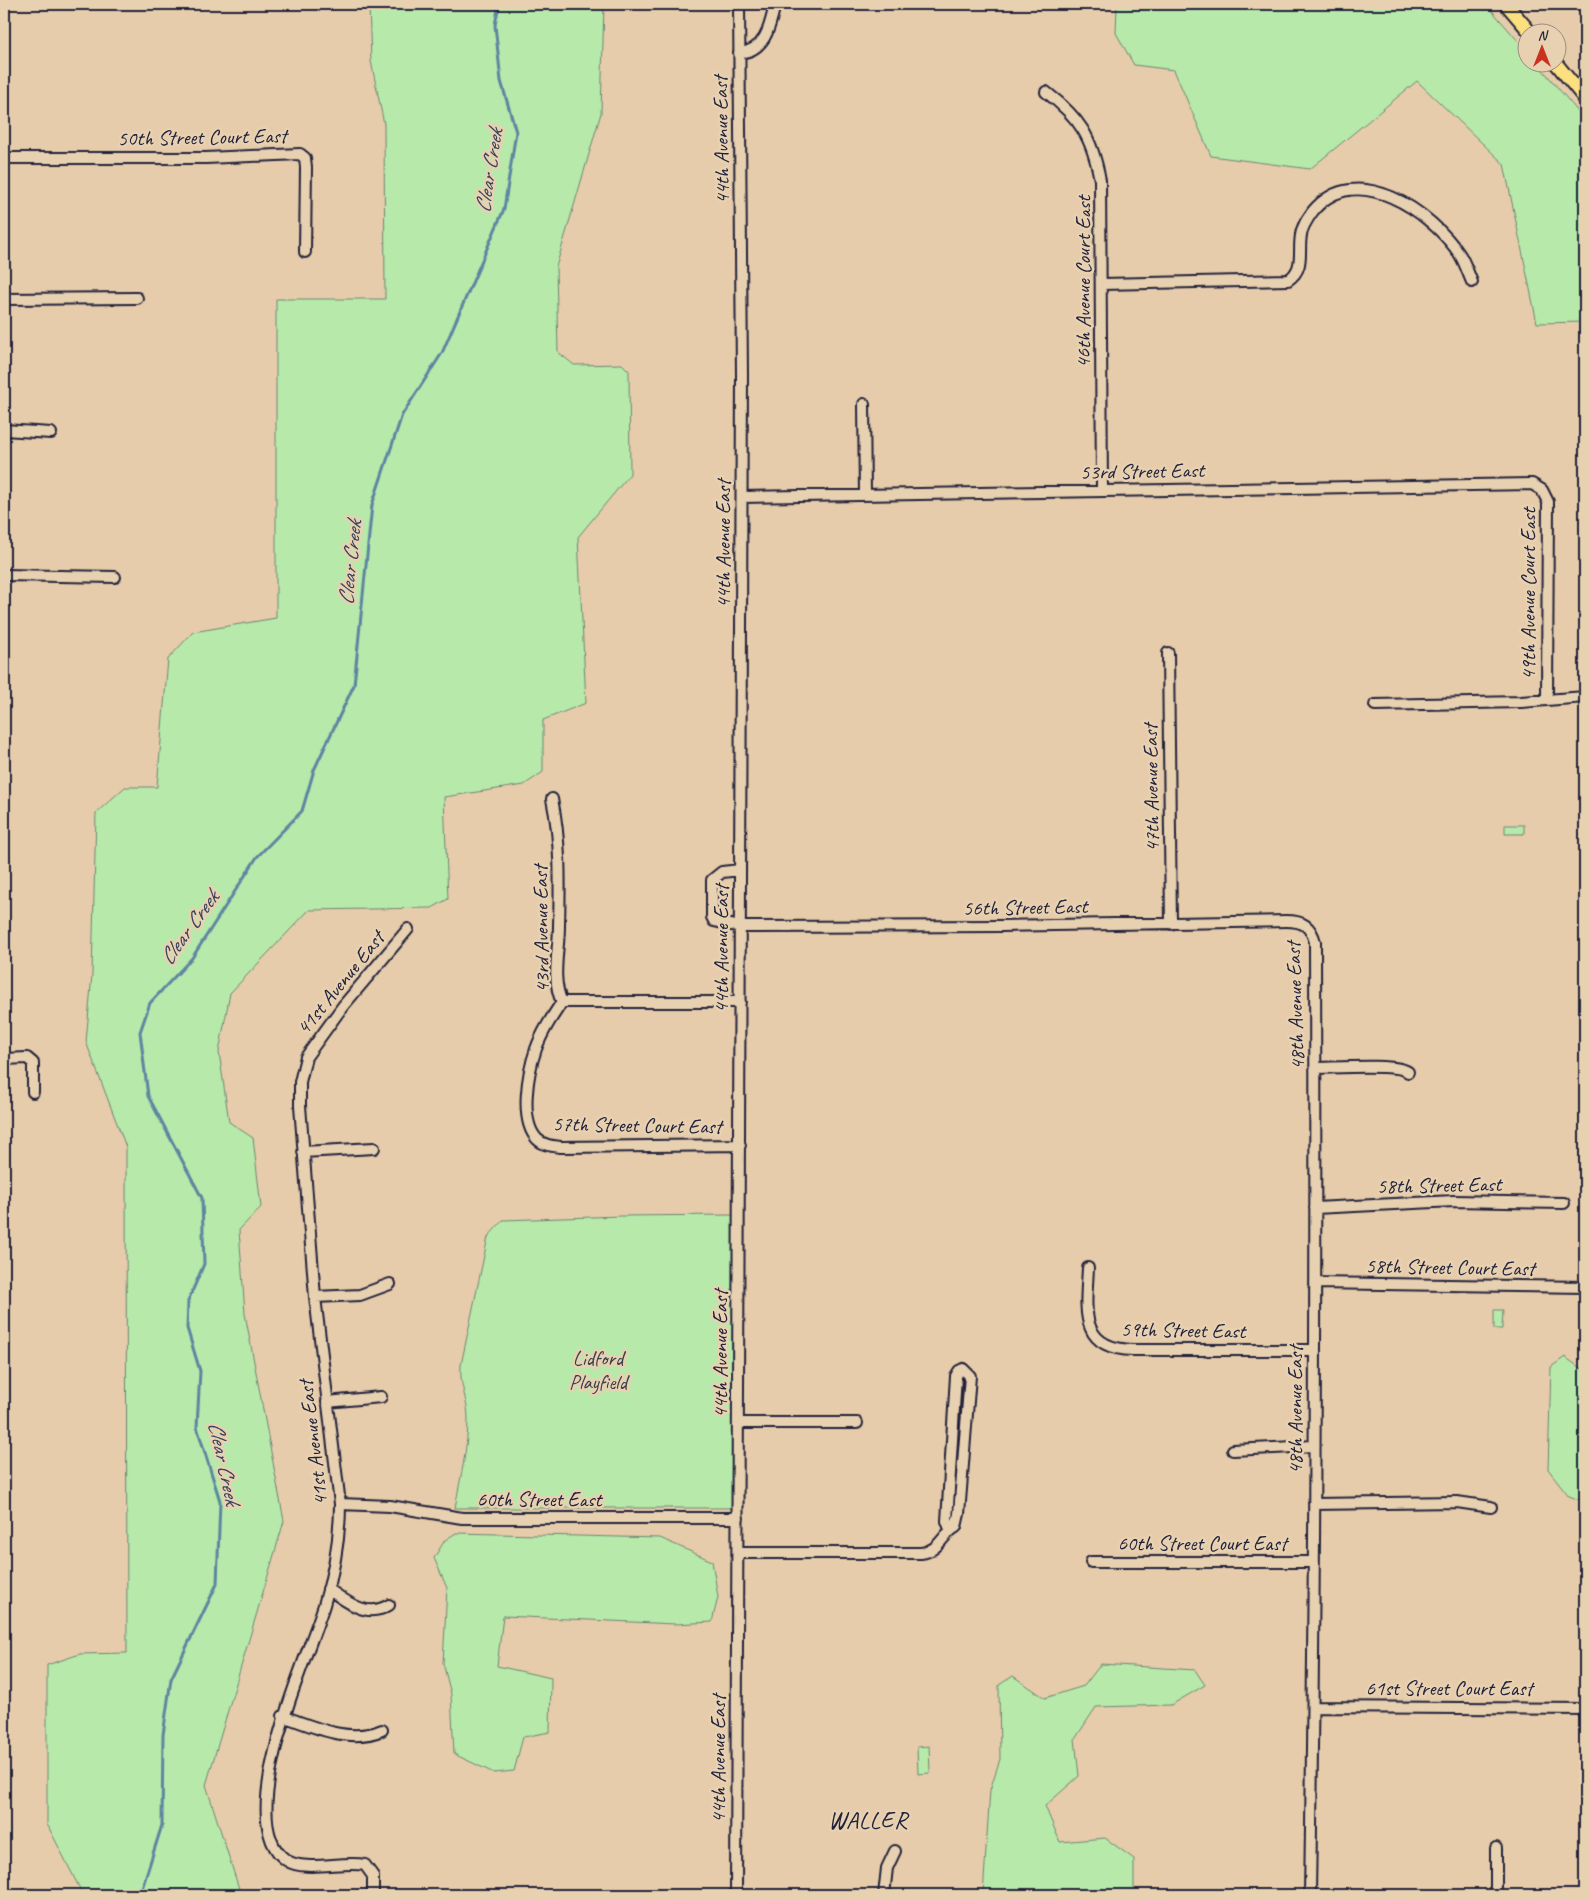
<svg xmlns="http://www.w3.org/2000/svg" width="1589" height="1899" viewBox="0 0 1589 1899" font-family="Caveat,sans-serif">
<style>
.green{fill:#b6e9aa;stroke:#6c8672}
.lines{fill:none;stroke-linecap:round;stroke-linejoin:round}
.stream{stroke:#5d85a1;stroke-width:3}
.minor-casing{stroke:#22223b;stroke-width:14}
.major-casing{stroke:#22223b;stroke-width:16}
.minor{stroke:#e8d1b1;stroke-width:10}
.major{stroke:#fce080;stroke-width:12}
.labels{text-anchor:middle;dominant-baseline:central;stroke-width:5;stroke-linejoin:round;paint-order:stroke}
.street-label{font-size:21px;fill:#22223b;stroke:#e8d1b1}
.park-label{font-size:21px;fill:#38404c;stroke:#e8d1b1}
.water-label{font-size:22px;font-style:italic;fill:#36435d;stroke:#e8d1b1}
.quarter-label{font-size:24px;letter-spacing:1px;fill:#22223b;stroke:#e8d1b1}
</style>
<rect width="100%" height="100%" fill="#e6ccaa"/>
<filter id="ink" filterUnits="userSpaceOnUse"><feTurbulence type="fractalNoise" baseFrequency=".02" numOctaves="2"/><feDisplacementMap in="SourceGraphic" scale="10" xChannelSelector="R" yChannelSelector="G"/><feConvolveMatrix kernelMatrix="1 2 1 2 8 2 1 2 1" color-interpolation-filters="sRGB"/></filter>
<g filter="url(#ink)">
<!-- green -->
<path class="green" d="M369,4H604L601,113L556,267L558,352L574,365L622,364L629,371L630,474L578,537L586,703L543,720V772L524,785L444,797L448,899L432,908L309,910L230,993L219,1052L229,1122L253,1138L261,1207L239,1230L245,1314L284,1521L206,1785L241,1895H81V1891L47,1824V1665L80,1654L127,1653L126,1147L86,1042L92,975L96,813L125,787H157L168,659L193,632L276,618V299H385L384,124L371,61Z
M1117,4H1486L1526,50V62L1537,63L1585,120V322L1537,323L1504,164L1417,81L1310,169L1211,156L1174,70L1134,65L1116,33Z
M1505,825H1524V834H1505Z
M733,1215L732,1508H455C460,1479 468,1448 468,1419C468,1400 459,1385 461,1365L488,1237L503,1220L622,1216Z
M1494,1310H1503L1502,1329H1494Z
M1565,1357L1583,1370L1585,1377V1502L1569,1496L1548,1469L1551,1367Z
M456,1533L660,1538L712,1561L718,1597L712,1622L675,1624L503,1616L497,1666L551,1678L550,1732L523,1737L514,1771L494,1773L454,1754L451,1694L443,1663L447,1588L434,1558L445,1540Z
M1101,1664L1195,1670L1205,1685L1171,1705L1096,1707L1075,1739L1079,1776L1045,1806L1060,1842L1105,1838L1134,1859V1895H983L990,1790L1000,1759L999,1685L1013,1676L1045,1698L1084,1686Z
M929,1746L930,1773L918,1774L917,1747Z"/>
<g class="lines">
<!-- stream -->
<path class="stream" d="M140,1895L162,1825L163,1735L171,1679L217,1584L220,1501L197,1427L200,1371L187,1328L188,1301L204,1264L202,1198L148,1096L140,1032L150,1003L192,958L257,857L302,811L314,770L354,685L372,505L402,415L442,353L504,209L516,132L501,81L495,25L499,4"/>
<!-- minor casing -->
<g class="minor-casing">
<path id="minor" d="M739,53C766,51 770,26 775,4
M1046,92C1080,118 1092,137 1100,180L1102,490
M4,158H206L300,154L305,158L306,167L305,252
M1102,284L1288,280C1305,269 1298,252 1301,235C1302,226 1308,218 1313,211C1356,159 1432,212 1460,255C1465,263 1468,273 1472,282
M4,299L137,298
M864,404L865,495
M4,430L51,433
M742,497L1532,484L1542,490L1548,502L1547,700
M4,575L115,577
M1168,653L1171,924
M1375,705L1521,702L1585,697
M552,799C561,841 560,884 559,926C559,950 551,980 562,1002
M740,870L722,872L712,880V917L714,921L740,927L1002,926L1286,921C1303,921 1311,926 1315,942C1316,1260 1315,1578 1310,1895
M562,1002C552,1017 542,1032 536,1049C528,1072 519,1120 537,1139C544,1146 553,1146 562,1147L740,1145
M562,1002H740
M4,1059L27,1058L33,1063V1092
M1315,1068C1332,1068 1398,1063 1408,1072
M303,1152L374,1148
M1315,1208L1454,1201L1564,1203
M1088,1268C1086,1309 1078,1349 1133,1350H1314
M1315,1283L1585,1287
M315,1297L360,1295L390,1284
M327,1402L381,1397
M738,1423H857
M1233,1450L1314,1446
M340,1504L390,1506L462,1518H738
M1314,1504L1457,1502L1491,1507
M738,1553H921C940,1551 942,1534 956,1527L959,1514L970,1376L963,1369L959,1371L956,1376L947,1521L950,1529
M1091,1562H1313
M328,1589C348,1602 366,1619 389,1605
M1313,1707L1585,1709
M283,1716C314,1727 350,1744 382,1730
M373,1895V1876L365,1865C343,1860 305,1873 286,1860C231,1821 308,1657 324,1605C334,1572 340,1539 340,1504L315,1297L300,1106V1082L306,1057L343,1006L408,929
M736,1895L742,375L739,4
M884,1895L887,1868L895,1851
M1496,1895V1848"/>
</g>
<!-- major casing -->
<g class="major-casing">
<path id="major" d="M1506,4L1530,32
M1555,62L1585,99"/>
</g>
<!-- minor -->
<use href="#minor" class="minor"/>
<!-- major -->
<use href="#major" class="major"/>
</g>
</g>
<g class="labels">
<!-- street labels -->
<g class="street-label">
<text transform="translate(202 137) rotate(-1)">50th Street Court East</text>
<text transform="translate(721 140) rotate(-91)">44th Avenue East</text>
<text transform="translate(1083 282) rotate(-90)">46th Avenue Court East</text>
<text transform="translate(1142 471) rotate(-1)">53rd Street East</text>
<text transform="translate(723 544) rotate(-90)">44th Avenue East</text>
<text transform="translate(1528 594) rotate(-90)">49th Avenue Court East</text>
<text transform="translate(1151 788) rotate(-91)">47th Avenue East</text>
<text transform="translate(1025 907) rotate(-1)">56th Street East</text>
<text transform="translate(541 929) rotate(-91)">43rd Avenue East</text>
<text transform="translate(721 949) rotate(-90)">44th Avenue East</text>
<text transform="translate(340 983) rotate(-51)">41st Avenue East</text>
<text transform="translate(1295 1006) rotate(-92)">48th Avenue East</text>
<text transform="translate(637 1125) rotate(1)">57th Street Court East</text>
<text transform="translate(1439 1185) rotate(-1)">58th Street East</text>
<text transform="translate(1450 1267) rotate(1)">58th Street Court East</text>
<text transform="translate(1183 1330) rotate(1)">59th Street East</text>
<text transform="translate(720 1354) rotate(-90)">44th Avenue East</text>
<text transform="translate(1295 1410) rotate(-90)">48th Avenue East</text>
<text transform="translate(313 1443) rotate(-97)">41st Avenue East</text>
<text x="539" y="1499">60th Street East</text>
<text x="1202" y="1543">60th Street Court East</text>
<text x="1449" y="1688">61st Street Court East</text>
<text transform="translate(718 1759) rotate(-90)">44th Avenue East</text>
</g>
<!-- park labels -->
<g class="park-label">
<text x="598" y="1358">Lidford<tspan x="598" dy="24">Playfield</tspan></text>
</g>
<!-- water labels -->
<g class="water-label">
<text transform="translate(489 171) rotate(-81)">Clear Creek</text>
<text transform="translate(350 563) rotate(-84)">Clear Creek</text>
<text transform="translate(189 928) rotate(-54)">Clear Creek</text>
<text transform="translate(224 1463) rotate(78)">Clear Creek</text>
</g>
<!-- quarter labels -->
<g class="quarter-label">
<text x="868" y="1820">WALLER</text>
</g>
</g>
<!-- margin -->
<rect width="1589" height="1899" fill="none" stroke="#e8d1b1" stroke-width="20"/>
<rect x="10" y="10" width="1569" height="1879" fill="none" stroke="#22223b" stroke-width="2" filter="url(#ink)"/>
<!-- north arrow -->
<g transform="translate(1542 48)"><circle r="24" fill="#e8d1b1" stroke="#998b82"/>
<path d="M0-4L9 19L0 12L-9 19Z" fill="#c8321e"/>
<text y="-8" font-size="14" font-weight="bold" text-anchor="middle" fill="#22223b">N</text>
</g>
</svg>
